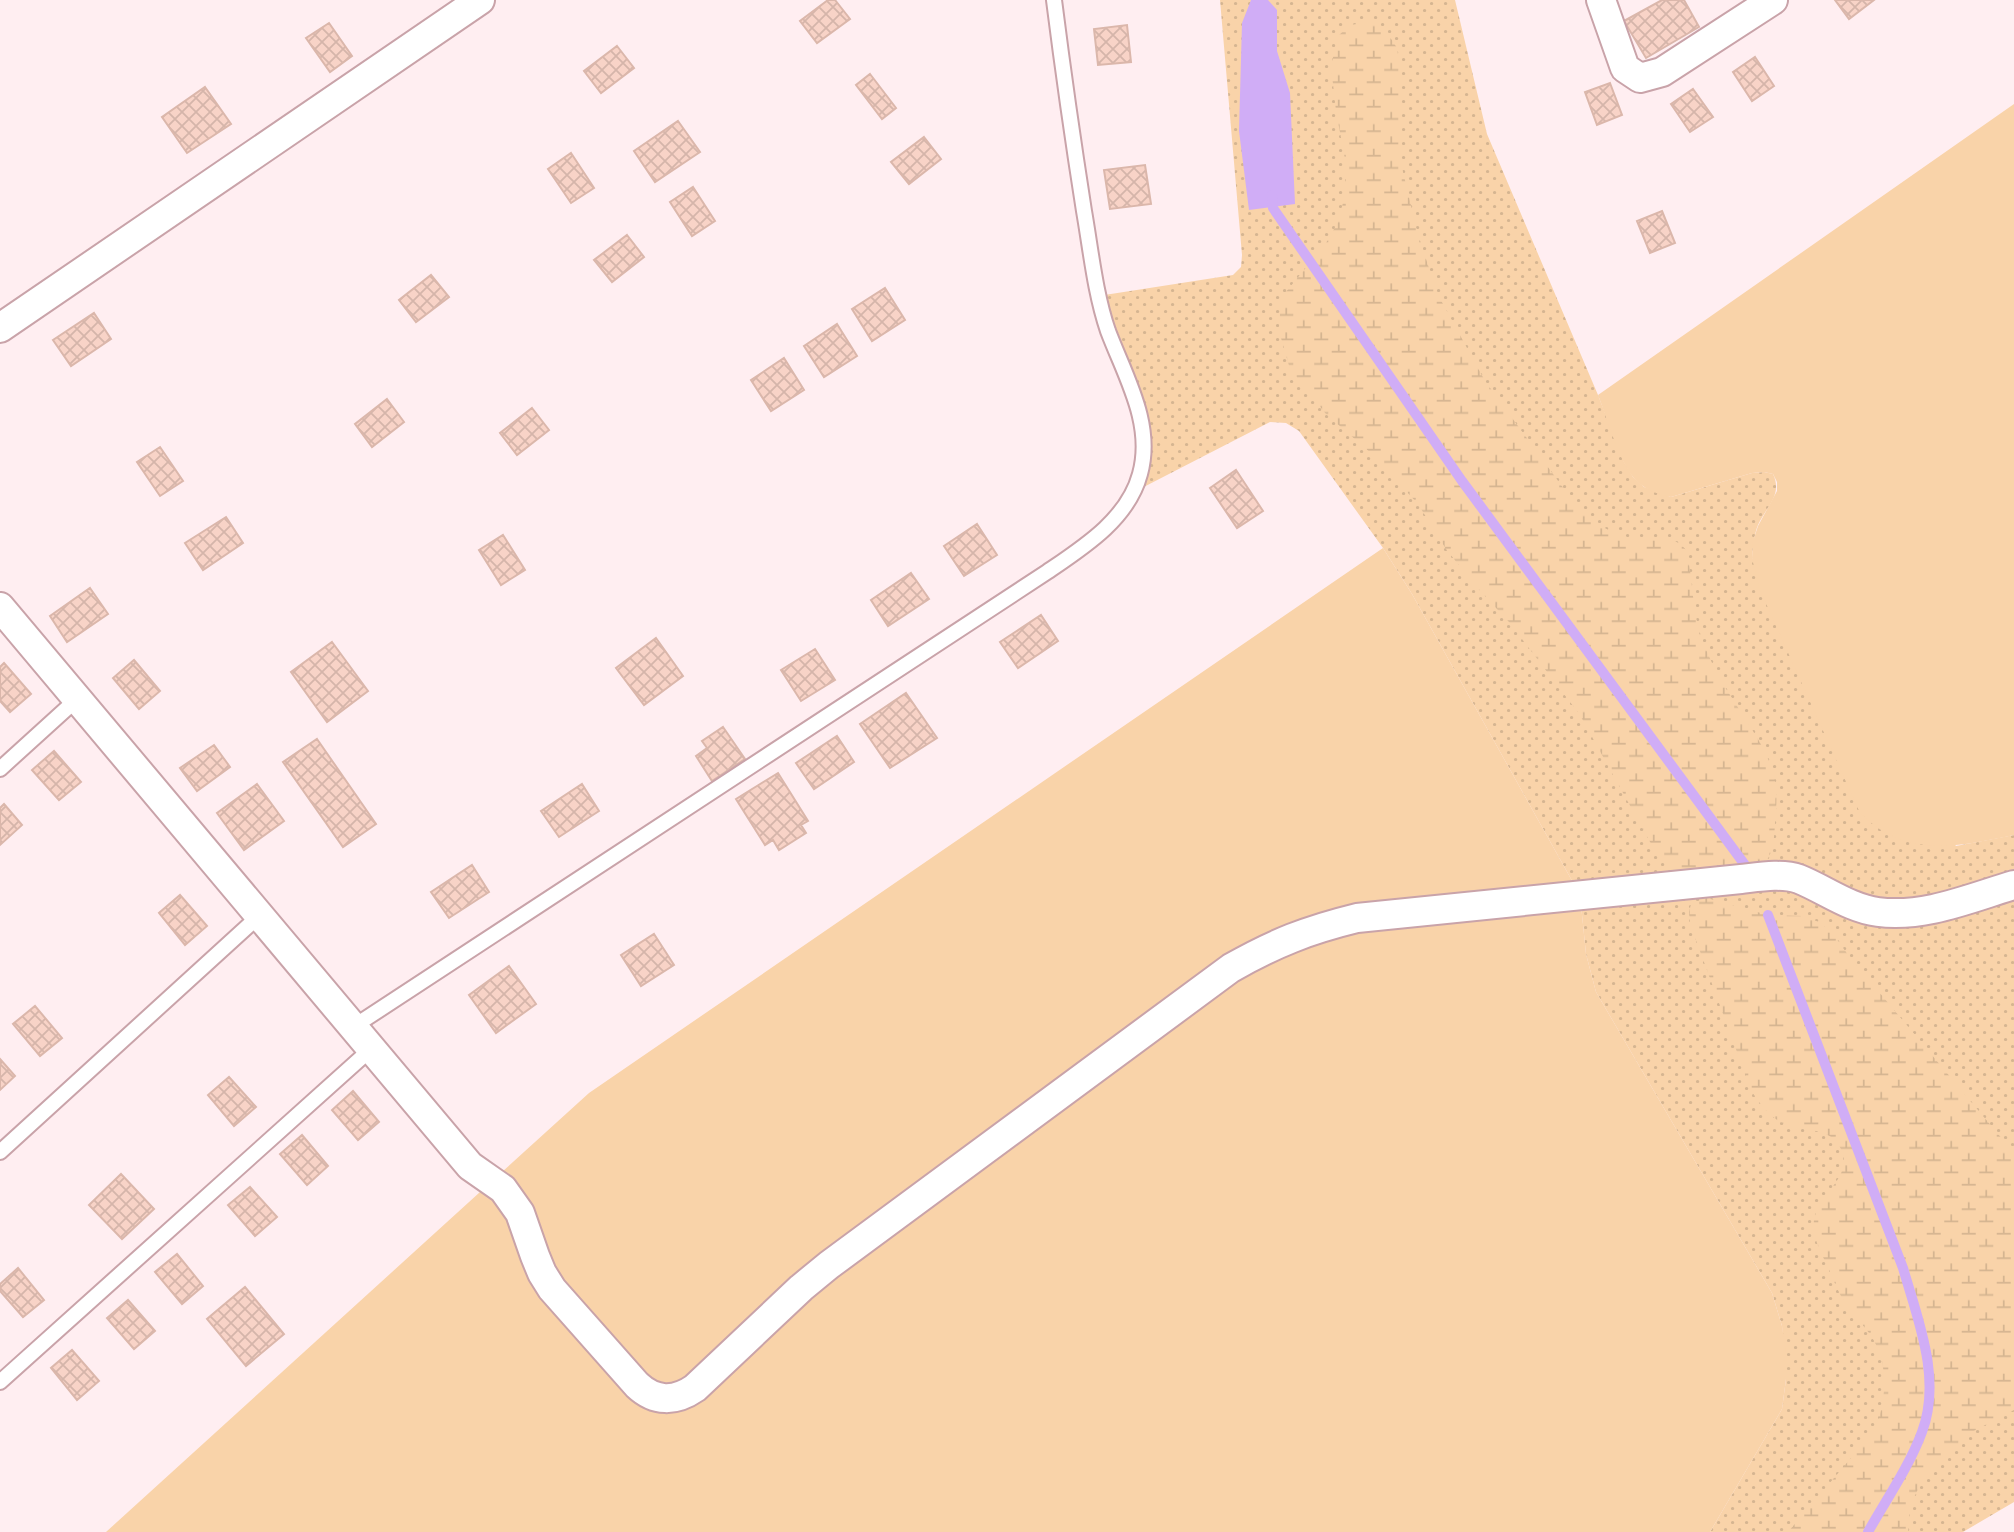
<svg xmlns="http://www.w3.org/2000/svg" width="2014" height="1532" viewBox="0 0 2014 1532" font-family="'PT Sans Narrow',sans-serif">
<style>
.grass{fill:url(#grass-dots)}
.wetland{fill:url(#wetland-marsh)}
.garden{fill:#f9d3a9}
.water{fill:#d0adf6}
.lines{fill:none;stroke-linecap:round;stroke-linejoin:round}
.stream{stroke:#d0adf6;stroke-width:10}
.building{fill:url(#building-cross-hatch);stroke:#dbb7ab;stroke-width:2}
.lane-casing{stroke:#c9a3a9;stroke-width:18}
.street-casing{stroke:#c9a3a9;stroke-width:32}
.lane{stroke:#fff;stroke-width:14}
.street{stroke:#fff;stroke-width:28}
</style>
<defs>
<pattern id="grass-dots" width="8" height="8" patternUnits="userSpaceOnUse" patternTransform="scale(1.75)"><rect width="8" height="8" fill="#f9d3a9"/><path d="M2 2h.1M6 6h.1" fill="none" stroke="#d5b591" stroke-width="1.8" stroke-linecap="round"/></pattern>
<pattern id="wetland-marsh" width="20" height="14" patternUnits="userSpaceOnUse" patternTransform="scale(1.75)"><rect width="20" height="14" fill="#f9d3a9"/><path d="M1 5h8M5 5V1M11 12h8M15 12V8" fill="none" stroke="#d5b591"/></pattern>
<pattern id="building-cross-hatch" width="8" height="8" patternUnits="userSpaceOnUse" patternTransform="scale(1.75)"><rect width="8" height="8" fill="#f8d3c7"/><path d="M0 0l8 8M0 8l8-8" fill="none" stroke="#d5b5aa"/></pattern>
</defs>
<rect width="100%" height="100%" fill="#ffeef1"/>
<!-- grass -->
<path class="grass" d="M1220,0H1455L1487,134L1598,395L1624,462L1633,477L1644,487L1671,497L1752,473L1764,472L1773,474C1783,495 1766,507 1758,525C1754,535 1753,547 1752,558L1956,846L2014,835V1502L1963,1532H1710L1782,1409L1786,1379L1782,1326L1772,1293L1596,992L1586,954L1580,895L1412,594L1383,548L1299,431L1286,423L1270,422L1134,492L1144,453L1098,296L1233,275L1241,267L1242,255Z"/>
<!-- wetland -->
<path class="wetland" d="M1370,22L1384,28L1397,48L1401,75L1399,155L1417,231L1437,293L1485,381L1572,500C1588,517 1609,536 1634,538C1653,540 1672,532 1686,550C1694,580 1691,610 1702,639C1710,661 1721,682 1734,701C1750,728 1772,754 1776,787C1777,799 1776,812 1775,824C1774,838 1774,853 1764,864L1677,873L1660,860L1580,715L1509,622L1473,583L1446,549L1418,504L1372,454L1326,414L1290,369L1279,331L1281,298L1326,243L1338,222L1345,195V159L1336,111L1331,66L1338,36L1350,25Z
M1707,898L1768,915L1803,916L1819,922L1832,932L1848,955L2014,1153V1410L1968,1434L1933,1469L1919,1487L1911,1504L1908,1532H1788L1874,1431C1887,1402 1890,1361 1869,1333C1862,1323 1852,1315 1846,1304C1838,1293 1833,1278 1827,1265C1822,1255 1815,1242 1814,1230C1809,1195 1861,1178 1838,1144C1827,1128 1806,1131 1789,1126C1772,1120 1760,1105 1751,1090L1690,924L1689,912L1691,904Z"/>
<!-- garden -->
<path class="garden" d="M2014,104V835C1969,844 1923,856 1881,830C1874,826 1867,819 1860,813L1759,588L1752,558L1753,541L1758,526L1777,491V482L1773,474L1764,472L1752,473L1671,497C1656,494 1643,489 1633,477C1618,458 1607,418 1598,395Z
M1383,548L1412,594L1580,895L1586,954L1596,992L1772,1293L1782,1326L1786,1353V1379L1782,1409L1710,1532H106L589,1093Z"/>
<!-- water -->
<path class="water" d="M1251,0H1268L1277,10V51L1290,93L1295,204L1249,210L1239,131L1242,23Z"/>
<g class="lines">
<!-- stream -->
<path class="stream" d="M1272,195L1273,208L1462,481L1748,869
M1768,915L1903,1268C1918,1320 1942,1379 1922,1432C1909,1467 1886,1500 1868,1532"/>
</g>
<!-- building -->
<path class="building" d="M828,0H835L850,19L817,43L800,21Z
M1662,0H1684L1699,27L1646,58L1624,21Z
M1835,0H1874L1849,19Z
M329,23L352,56L330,72L306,38Z
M1127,25L1131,62L1098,65L1094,29Z
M617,46L634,68L601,93L584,71Z
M1755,57L1774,86L1752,101L1733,72Z
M870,74L896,108L882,119L856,85Z
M1610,83L1622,115L1597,125L1585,92Z
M205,87L231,124L187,153L162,117Z
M1693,89L1713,117L1690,132L1671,104Z
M678,121L700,152L655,182L634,151Z
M924,137L941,159L909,184L891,162Z
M571,153L594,188L571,203L548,169Z
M1145,165L1151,204L1110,209L1104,170Z
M693,187L715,221L692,236L670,202Z
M1662,211L1675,243L1650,253L1637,221Z
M627,235L644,257L612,282L594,260Z
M431,275L449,297L416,322L399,300Z
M885,288L905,320L872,341L852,309Z
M94,313L111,339L71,366L53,340Z
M837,324L857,356L824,377L804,346Z
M784,358L804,390L771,411L751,380Z
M387,399L404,422L372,447L355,424Z
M532,408L549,430L517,455L500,433Z
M160,447L183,481L160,496L137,462Z
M1236,470L1263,511L1237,528L1210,488Z
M226,517L243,543L203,570L185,543Z
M977,524L997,555L964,576L944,546Z
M503,535L525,570L501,585L479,550Z
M911,573L929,599L888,626L871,600Z
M90,588L108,614L67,642L50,616Z
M1041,615L1058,641L1018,668L1000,642Z
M656,638L683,676L644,705L616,668Z
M332,642L368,691L327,722L291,672Z
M815,649L835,680L801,701L781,670Z
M134,660L160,691L139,709L113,678Z
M4,663L31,694L10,712L0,701V667Z
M906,693L937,738L890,768L860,724Z
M723,727L745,759L712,781L696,756L707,748L702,741Z
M837,736L854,762L814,789L796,763Z
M317,739L376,824L343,847L283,762Z
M214,745L230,767L197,791L180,768Z
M54,751L81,782L59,800L32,770Z
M778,773L808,821L801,825L806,833L779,850L773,840L765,845L736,799Z
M257,784L284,821L244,850L217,813Z
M582,784L599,811L559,837L541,811Z
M4,804L22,825L0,845V808Z
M472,865L489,892L449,918L431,892Z
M180,895L207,926L185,945L159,913Z
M654,934L674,965L641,986L621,955Z
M509,966L536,1004L496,1033L469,995Z
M35,1006L62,1038L40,1056L13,1024Z
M0,1059L15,1076L0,1090Z
M229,1077L256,1107L234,1126L208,1095Z
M353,1091L379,1122L358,1140L332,1110Z
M302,1135L328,1166L307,1185L280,1154Z
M121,1174L154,1209L122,1239L89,1205Z
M250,1187L277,1217L255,1236L228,1205Z
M177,1254L203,1286L182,1304L155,1272Z
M18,1268L44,1300L23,1317L0,1291V1284Z
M245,1287L284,1334L246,1366L207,1319Z
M128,1300L155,1331L134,1349L107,1318Z
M72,1350L99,1381L77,1400L51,1368Z"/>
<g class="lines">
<!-- lane casing -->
<g class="lane-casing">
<path id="lane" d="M0,769L76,700
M353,1027L1047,572C1084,547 1128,519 1140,474C1154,424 1125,376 1108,331C1095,293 1091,251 1084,211C1073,141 1063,71 1054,0
M0,1152L259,916
M0,1382L371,1049"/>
</g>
<!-- street casing -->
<g class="street-casing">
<path id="street" d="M1601,0L1625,68L1640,78L1662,72L1773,0
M0,328L480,0
M0,607L470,1166L503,1189L520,1213L535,1256L542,1273L552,1289L637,1385C655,1402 675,1402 695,1388L801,1288L829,1265L1231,968C1275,943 1308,930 1357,918L1741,879C1759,877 1782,873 1799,879C1826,890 1849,908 1878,912C1925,918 1970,898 2014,885"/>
</g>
<!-- lane -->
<use href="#lane" class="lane"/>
<!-- street -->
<use href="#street" class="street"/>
</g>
</svg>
